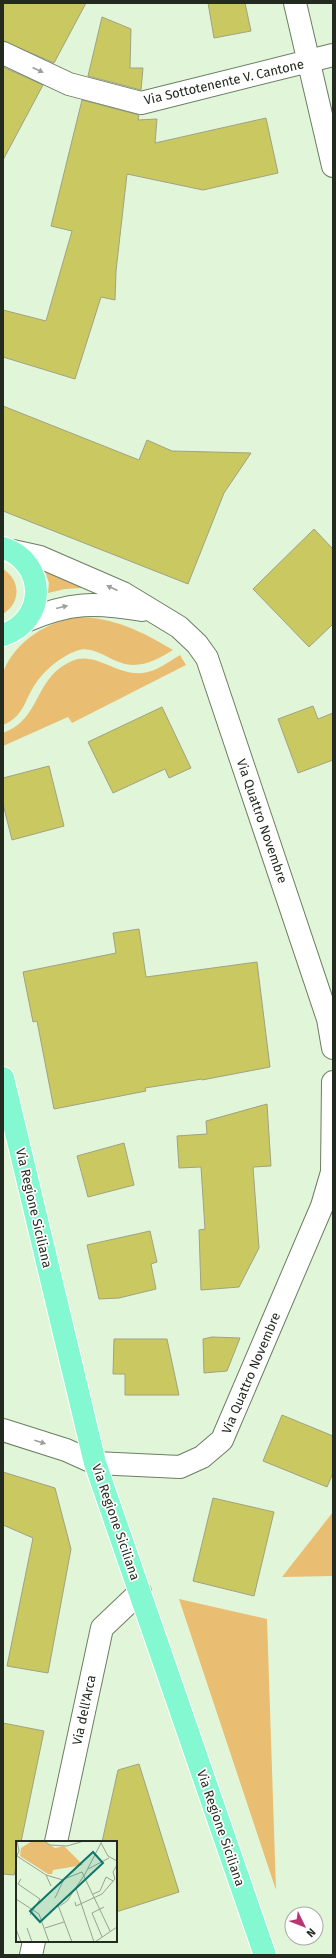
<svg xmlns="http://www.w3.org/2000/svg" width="336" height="1958" viewBox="0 0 336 1958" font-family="'Fira Sans',sans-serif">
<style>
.green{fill:#e9bd72}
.building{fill:#cac861;stroke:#a1a282}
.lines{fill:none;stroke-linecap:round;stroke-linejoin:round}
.minor-casing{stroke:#6b7e63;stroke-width:24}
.major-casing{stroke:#fff;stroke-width:24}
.minor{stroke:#fff;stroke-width:22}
.major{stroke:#83f8d1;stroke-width:22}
.oneway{fill:#9c9f9a}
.labels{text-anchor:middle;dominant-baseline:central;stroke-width:3.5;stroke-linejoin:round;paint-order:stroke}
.street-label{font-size:13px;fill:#232a1f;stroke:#fff}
.inset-road{fill:none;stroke:#95a48e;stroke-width:1}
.view{fill:#0f766e;fill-opacity:0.15;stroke:#0f766e;stroke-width:2}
.inset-edge{fill:none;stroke:#232a1f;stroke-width:2}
</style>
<rect width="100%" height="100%" fill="#e1f6d8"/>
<!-- green -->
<path class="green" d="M3,569C21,580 21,603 3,614Z
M45,571L80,584L81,588L65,589L48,593L49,583Z
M78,617C113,617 143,632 173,650C157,660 138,670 119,662C104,657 92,645 76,651C60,657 43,671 34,686C24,702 23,717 3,725C3,714 0,678 4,670C16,641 48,621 78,617Z
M180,655L186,665L72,723L68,717L3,746V733C42,719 33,678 72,661C96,651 116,676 142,673C156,672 168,662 180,655Z
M333,1512V1576L282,1577Z
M179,1599L267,1619L276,1890Z"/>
<!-- building -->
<path class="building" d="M3,3H86L54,63L3,41Z
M208,3H245L251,31L214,38Z
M102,17L131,29L130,68H143L141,90L88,76Z
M3,67L43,85L3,160Z
M82,100L139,115L138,120L157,119L155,143L266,118L278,173L203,190L127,174L116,271L115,300L101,297L75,379L3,357V310L46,321L72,231L51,226Z
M3,406L139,460L147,440L172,451L251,453L224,493L188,584L3,511Z
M314,529L333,549V624L309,647L253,589Z
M313,706L318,719L333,713V760L298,773L278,719Z
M162,707L191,768L169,778L165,769L113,793L88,742Z
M49,766L64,826L12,840L3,804V778Z
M139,929L146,977L257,962L270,1067L202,1080V1079L145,1088L146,1091L54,1109L37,1021L33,1022L23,972L116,953L113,933Z
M267,1104L271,1166L253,1167L259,1248L239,1287L201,1290L199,1230L205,1229L201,1167L179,1168L177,1136L207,1134L206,1121Z
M124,1143L134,1185L88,1197L77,1156Z
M150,1231L157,1262L151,1264L156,1289L119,1298L99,1299L87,1245Z
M212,1337L240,1338L227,1371L204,1373L203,1339Z
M114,1339H167L179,1395H125V1374H113Z
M282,1415L333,1436V1473L327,1487L263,1461Z
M3,1472L55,1488L71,1549L48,1673L7,1666L33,1538L3,1525Z
M213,1498L274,1512L254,1596L193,1581Z
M3,1723L44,1731L21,1842H17V1863L14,1875L3,1874Z
M139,1764L179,1892L116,1912V1842H102L118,1770Z"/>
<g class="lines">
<!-- minor casing -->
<g class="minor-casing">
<path id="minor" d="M295,3L333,166
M3,53L69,84L141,103L333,55
M13,551L40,557L123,593L179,627L197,644L207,658L328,1019L333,1048
M26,621C70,602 95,602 142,610
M3,1430L66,1450L95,1463L180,1467L202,1457L222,1440L322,1206L332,1172L333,1082
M56,1842L102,1628L140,1592
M31,1955L34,1941"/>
</g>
<!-- major casing -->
<g class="major-casing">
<path id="major" d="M3,548C47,562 47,621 3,635
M3,1078L95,1463L265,1955"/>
</g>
<!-- minor -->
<use href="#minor" class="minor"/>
<!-- major -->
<use href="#major" class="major"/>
</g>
<!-- one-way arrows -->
<defs><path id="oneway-solid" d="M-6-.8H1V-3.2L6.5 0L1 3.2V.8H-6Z"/></defs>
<g class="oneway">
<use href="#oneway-solid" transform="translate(38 70) rotate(25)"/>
<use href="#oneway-solid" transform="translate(112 588) rotate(-156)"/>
<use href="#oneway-solid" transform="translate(62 607) rotate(-14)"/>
<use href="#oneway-solid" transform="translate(40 1442) rotate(18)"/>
</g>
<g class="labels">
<!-- street labels -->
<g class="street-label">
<text transform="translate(224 82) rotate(-13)">Via Sottotenente V. Cantone</text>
<text transform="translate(262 821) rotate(71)">Via Quattro Novembre</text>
<text transform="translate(34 1208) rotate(77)">Via Regione Siciliana</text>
<text transform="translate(251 1373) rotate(-67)">Via Quattro Novembre</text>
<text transform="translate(116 1522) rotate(71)">Via Regione Siciliana</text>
<text transform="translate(84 1710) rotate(-78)">Via dell'Arca</text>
<text transform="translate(221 1828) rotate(71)">Via Regione Siciliana</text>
</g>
</g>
<!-- overview -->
<g transform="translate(16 1841)">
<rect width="101" height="101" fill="#e1f6d8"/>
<path d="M16,0H27L39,7L48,5L67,24L37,29L36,33H32L4,15L5,7Z" fill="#e9bd72"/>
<path class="inset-road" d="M28,0L34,4L51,5L68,0M85,2L92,15L101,20M1,15L30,34L35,45M0,17L3,10L1,0M72,28L93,17M30,34L47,39M5,38L2,43L24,58L14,74M60,47L78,101M77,53L84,50L90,36L97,40M39,57L48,38L66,31L94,90M0,58L23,73L33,101M59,61L60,65L86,53L99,38L97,31L101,24M42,64L56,101M44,65L51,60L69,33L86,0M11,87L16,101M29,87L48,81M0,88L5,101M86,96L76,72L88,66M79,101L101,86"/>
<path class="view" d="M77,11L87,22L24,81L14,70Z"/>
<rect width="101" height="101" class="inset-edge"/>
</g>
<!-- border -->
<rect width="336" height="1958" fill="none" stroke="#232a1f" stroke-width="8"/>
<!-- north arrow -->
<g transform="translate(304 1926) rotate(133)"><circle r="19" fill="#ffffff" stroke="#a7aaa5"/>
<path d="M0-3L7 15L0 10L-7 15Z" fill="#ba3373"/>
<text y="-6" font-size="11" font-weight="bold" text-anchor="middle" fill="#232a1f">N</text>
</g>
</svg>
